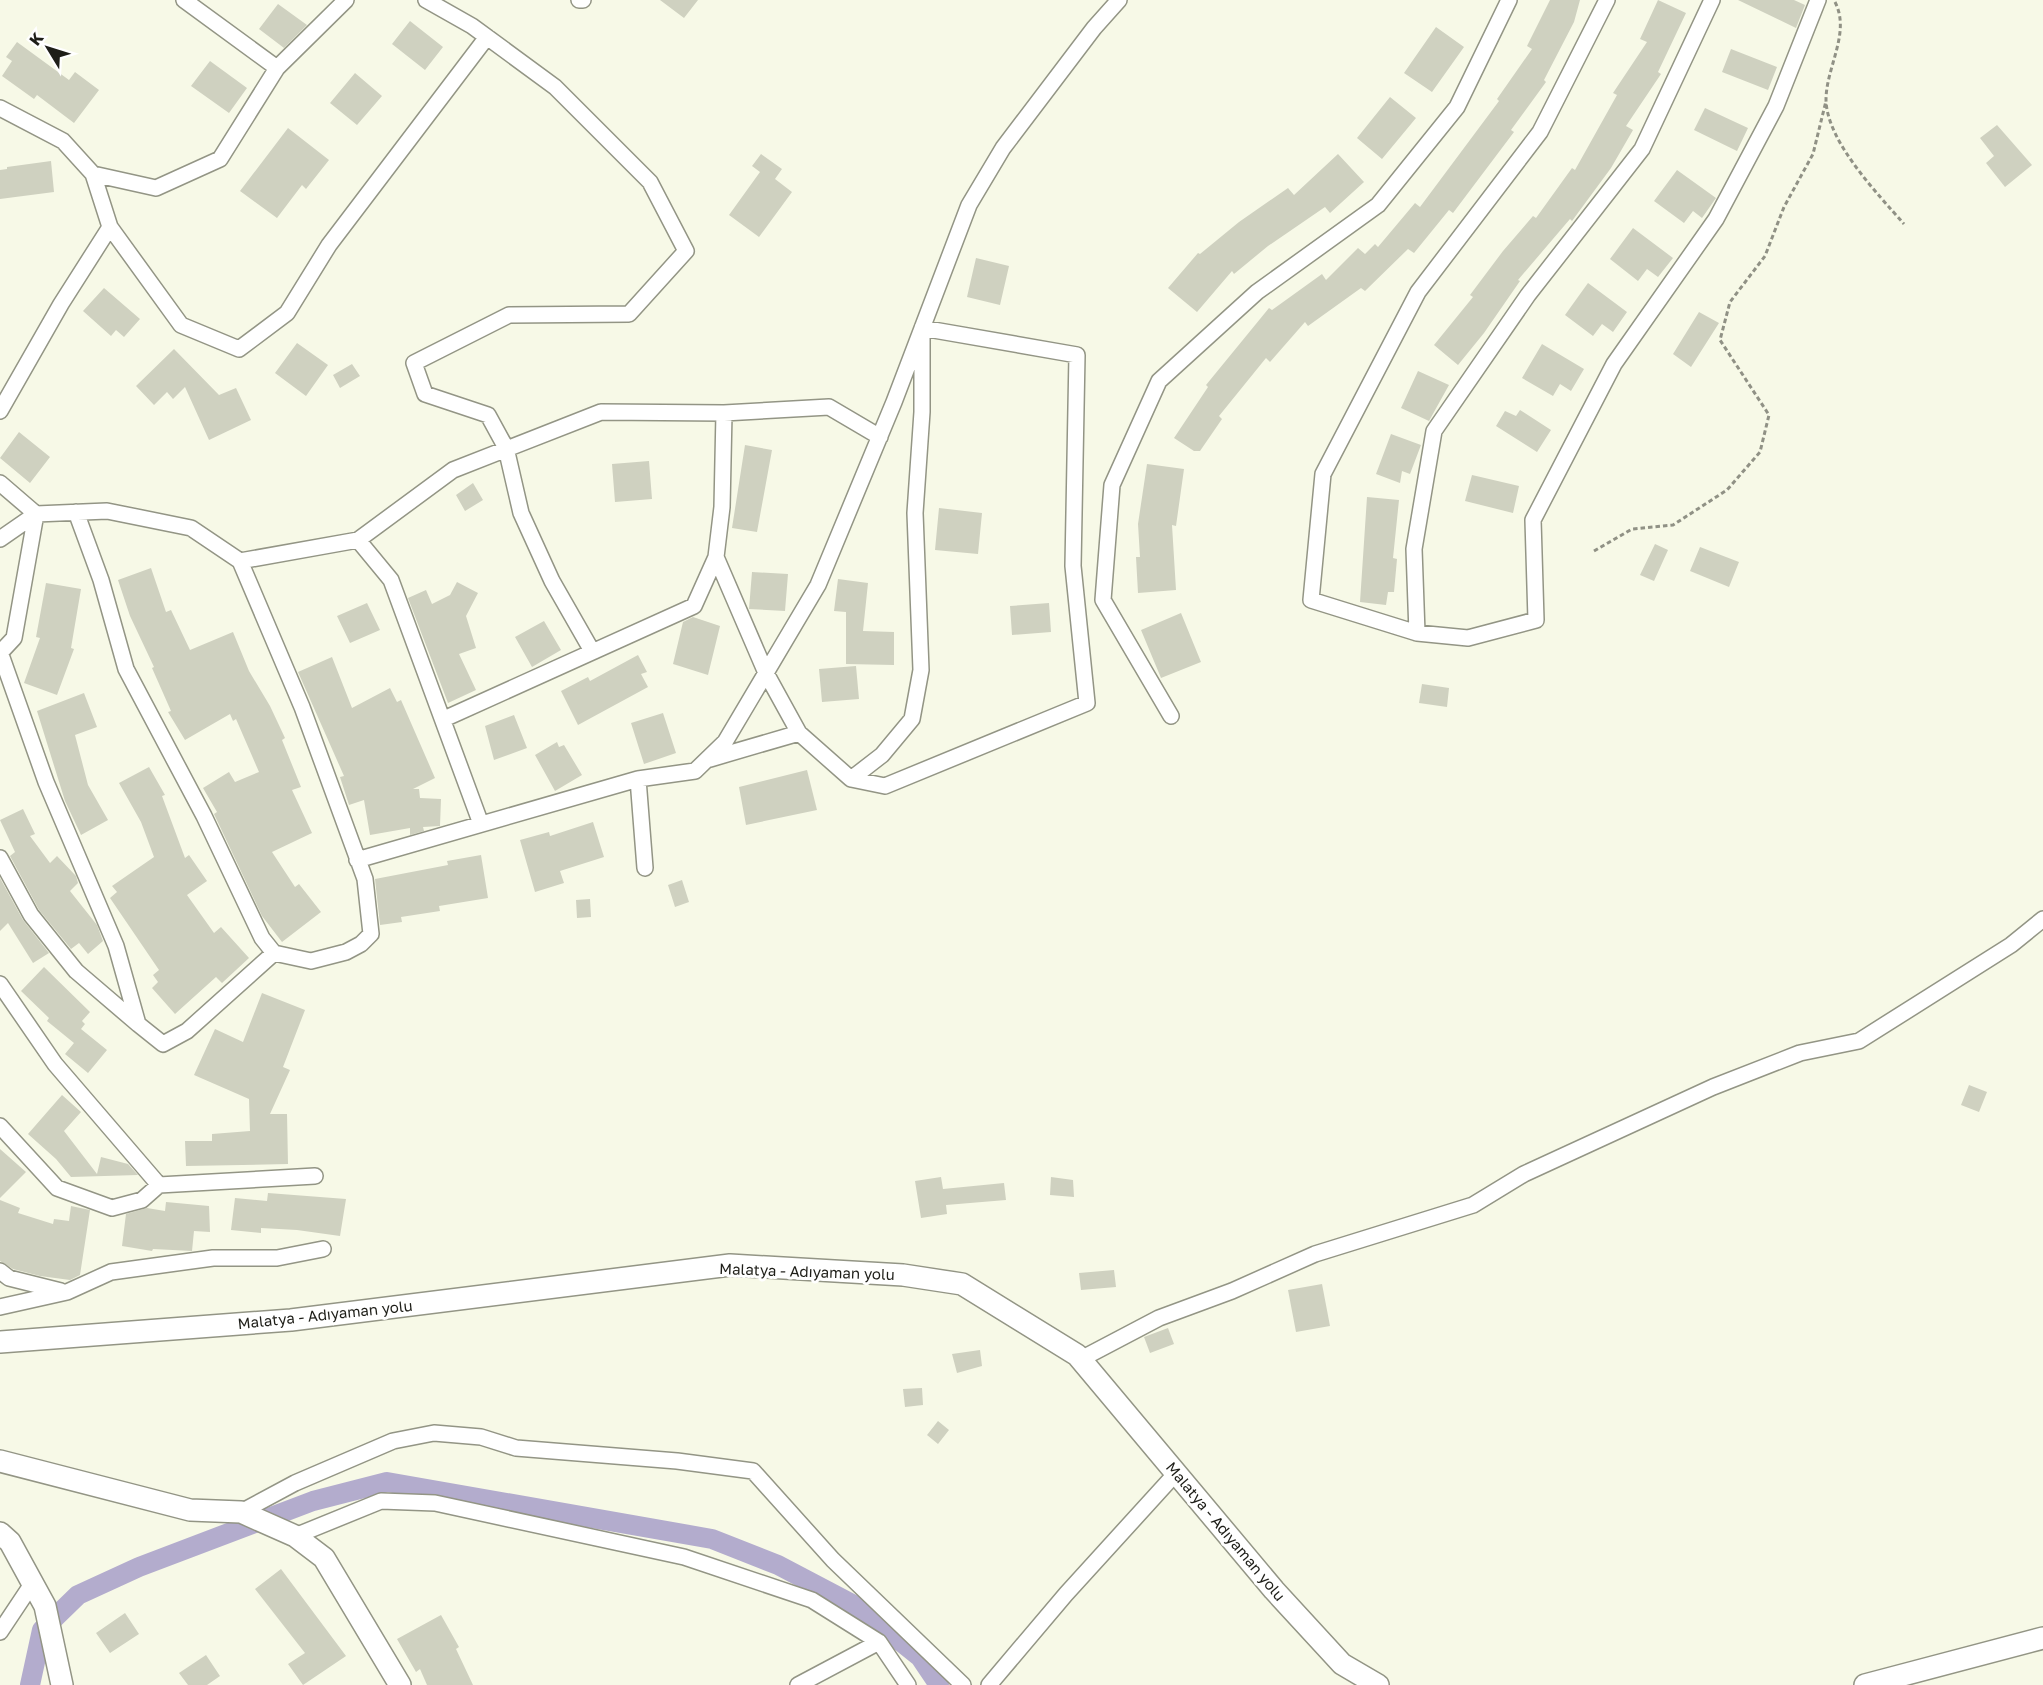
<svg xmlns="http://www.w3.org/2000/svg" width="2043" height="1685" viewBox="0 0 2043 1685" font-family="'Golos Text',sans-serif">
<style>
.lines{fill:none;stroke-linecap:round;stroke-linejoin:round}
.canal{stroke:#b3accd;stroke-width:20}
.building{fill:#cfd1c0}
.street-casing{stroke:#939585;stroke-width:18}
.secondary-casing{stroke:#939585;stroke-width:24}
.path{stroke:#909185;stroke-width:3;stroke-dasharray:4.5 3;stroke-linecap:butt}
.street{stroke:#fff;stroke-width:15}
.secondary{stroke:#fff;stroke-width:21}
.labels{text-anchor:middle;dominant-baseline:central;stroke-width:6;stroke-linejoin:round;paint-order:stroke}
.street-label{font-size:15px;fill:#1e1e18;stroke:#fff}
</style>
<rect width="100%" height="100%" fill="#f7f9e7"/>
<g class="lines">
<!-- canal -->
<path class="canal" d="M30,1685L42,1630L78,1595L139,1567L313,1501L387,1482L712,1539L778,1565L856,1606L920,1657L939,1685"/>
</g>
<!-- building -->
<path class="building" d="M660,0H698L684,18Z
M1550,0H1580L1574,22L1544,80L1546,82L1511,130L1514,132L1453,213L1449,210L1414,253L1408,249L1365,291L1361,288L1308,326L1305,322L1270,362L1266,358L1219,416L1222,419L1200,451H1194L1174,438L1208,387L1206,385L1269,308L1272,310L1322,274L1326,280L1358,248L1365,254L1375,244L1378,247L1415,203L1420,207L1499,101L1497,99L1532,49L1527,46Z
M1658,0L1686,13L1658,72L1661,74L1626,126L1633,130L1611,168L1572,221L1570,219L1518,280L1520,281L1484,333L1458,365L1434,345L1473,297L1470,295L1503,251L1533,216L1536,218L1572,168L1575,170L1617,95L1613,93L1647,42L1640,39Z
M1738,0H1794L1805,5L1796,28Z
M278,4L307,25L284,48L259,29Z
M410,21L443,47L425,70L392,44Z
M1436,27L1464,47L1432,92L1404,73Z
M17,42L69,80L75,72L99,90L74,123L37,95L34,99L2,76L12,61L6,57Z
M1731,49L1777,67L1768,90L1722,72Z
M210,61L247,88L229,113L191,86Z
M355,73L382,96L357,125L330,103Z
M1390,97L1416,118L1382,159L1357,138Z
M1705,108L1748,128L1737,151L1694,130Z
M1997,125L2032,165L2005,187L1986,163L1994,156L1980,138Z
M288,128L329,160L306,189L302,185L277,218L240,191Z
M761,154L782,169L775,179L792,192L759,237L729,215L760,172L752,166Z
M1338,154L1364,182L1330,213L1325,207L1268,246L1234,274L1232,271L1197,312L1168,288L1198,253L1200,254L1239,222L1288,188L1294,195Z
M51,161L54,192L0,199V170L7,169V167Z
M1677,170L1716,198L1702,218L1693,211L1684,223L1654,201Z
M1633,228L1673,258L1658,277L1647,269L1638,281L1610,259Z
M976,258L1009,266L1000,305L967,297Z
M1588,283L1627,312L1613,332L1602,324L1593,336L1565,315Z
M104,288L140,319L124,337L116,330L111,336L83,311Z
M1699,312L1719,323L1691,367L1673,354Z
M297,343L328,365L306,396L275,373Z
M1542,344L1584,369L1571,391L1560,384L1553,396L1522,378Z
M174,349L219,395L236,388L251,420L209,440L185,387L173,399L167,392L154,405L136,386Z
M352,364L360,376L340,388L333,375Z
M1418,371L1449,385L1429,421L1401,408Z
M1520,410L1551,430L1537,452L1496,426L1505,411L1516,416Z
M19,432L50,457L30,483L0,458Z
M1391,434L1421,445L1410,474L1402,471L1400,483L1376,474Z
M745,445L772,450L757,532L732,528Z
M649,461L652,499L615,502L612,464Z
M1147,464L1184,469L1176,526L1172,525L1176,590L1138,593L1136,557H1140L1138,524Z
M1472,475L1519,486L1513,513L1465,501Z
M473,483L483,500L465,511L456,495Z
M1367,497L1399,500L1393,558L1397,559L1394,592H1388L1386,605L1360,602Z
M939,508L982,513L978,554L935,550Z
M1655,544L1668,550L1654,581L1640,575Z
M1700,547L1739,562L1729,587L1690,571Z
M151,568L166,612L171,610L190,650L233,632L249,671L270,706L285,738L282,740L301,787L292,790L312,833L272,852L295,887L299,884L321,912L282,942L262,916L214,814L217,812L203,788L229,772L235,782L259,772L236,719L233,721L230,714L185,740L168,712L171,711L152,668L154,667L130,616L118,580Z
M752,572L788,574L785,611L749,609Z
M838,579L868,583L863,631L894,632V665L846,664V612L834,611Z
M457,582L478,593L466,616L476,648L459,654L476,690L448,703L408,598L426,590L432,604L450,595Z
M46,583L81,589L71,648L74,649L57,695L24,683L40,638L36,637Z
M367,603L380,630L350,643L337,616Z
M1049,603L1051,632L1012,635L1010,606Z
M1181,613L1201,662L1161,678L1141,630Z
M693,617L720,626L708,675L673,664L683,622Z
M544,621L561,650L532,667L515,637Z
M638,655L647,672L641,674L648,687L578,725L561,691L588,677L590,681Z
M332,657L352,708L390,688L397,702L401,700L435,778L413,789H419L420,798L441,799L440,826L423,827L424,831L410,835V828L370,835L364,800L349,805L340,777L344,776L298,672Z
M856,666L859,699L822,702L819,669Z
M1422,684L1449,688L1447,707L1419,703Z
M84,693L97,727L75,735L88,785L108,820L81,835L65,801L37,711Z
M663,713L676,753L644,764L631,723Z
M514,715L527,748L494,760L485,726Z
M557,742L559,747L564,745L582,775L555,791L535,755Z
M149,767L165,795L162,796L185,858L189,855L207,881L187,895L214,933L221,927L249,958L222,983L216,977L175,1014L152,988L158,982L153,975L159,970L110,898L117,892L112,886L154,857L141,822L119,783Z
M807,770L817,810L746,825L739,787Z
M23,809L35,834L30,836L50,863L57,856L76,876L78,883L70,891L97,925L103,941L88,954L79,943L71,949L39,910L10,856L15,852L0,820Z
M593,822L604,857L560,871L564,883L535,892L520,840L549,832L550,836Z
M481,855L488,898L439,906L440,911L401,917L402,922L380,925L375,879L448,865L447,861Z
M0,878L23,920L49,953L33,963L8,923L0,931Z
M682,880L689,902L675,907L668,885Z
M590,899L591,917L577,918L576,900Z
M44,967L90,1012L82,1021L85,1024L81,1029L107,1050L88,1073L65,1054L74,1043L47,1021L49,1018L21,991Z
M262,993L305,1010L283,1067L290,1070L270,1114H287L288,1164L186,1166L185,1141H212V1134L250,1131L249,1099L194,1075L215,1029L243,1042Z
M1969,1085L1987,1092L1979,1112L1961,1105Z
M62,1095L81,1112L64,1131L97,1174L101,1157L128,1164L138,1175L71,1177L56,1159L28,1134Z
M0,1149L26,1172L0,1198Z
M941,1177L943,1189L1004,1183L1006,1200L946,1205L947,1214L921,1218L915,1181Z
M1051,1177L1073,1180L1074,1197L1050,1195Z
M268,1193L346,1199L340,1236L297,1230L261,1228V1233L231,1230L235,1198L267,1201Z
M0,1200L20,1208L18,1213L53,1224L54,1219L69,1221L71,1206L90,1210L80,1275L70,1280L40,1276L13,1269L0,1261Z
M166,1202L209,1206L210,1232L194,1231L192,1251L153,1249L152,1251L122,1246L126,1214L147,1208L165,1211Z
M1114,1270L1116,1287L1081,1290L1079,1273Z
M1322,1284L1330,1326L1296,1332L1288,1290Z
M1168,1328L1174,1344L1150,1353L1144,1337Z
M980,1350L982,1366L957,1373L952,1354Z
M922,1388L923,1405L905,1407L903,1389Z
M938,1421L949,1430L938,1444L927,1435Z
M281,1569L346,1656L303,1685L288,1664L305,1653L255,1589Z
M125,1613L139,1634L110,1653L96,1633Z
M441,1615L459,1647L456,1649L473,1685H427L420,1669L416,1672L397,1639Z
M206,1655L220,1676L207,1685H188L179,1673Z"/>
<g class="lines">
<!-- street casing -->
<g class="street-casing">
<path id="street" d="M184,0L277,68
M426,0L472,26L555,87L650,182L686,251L629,314L509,315L414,363L425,394L488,415L506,448L521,513L552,581L592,651
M579,0H583
M1712,0L1642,149L1528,295L1434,431L1414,549L1417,633L1468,638L1536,620L1533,520L1614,364L1716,219L1776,106L1818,0
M0,108L63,141L93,174L110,227L61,304L0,411
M93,174L156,188L220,159L277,68L346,0
M110,227L181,325L239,349L287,313L329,245L487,37
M0,483L36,514L107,511L191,528L240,561L302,707L365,879L371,934L361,944L346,952L311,961L274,953L262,938L204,816L126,669L101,580L76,512
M0,539L36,514
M716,557L766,673L799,733L851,779L885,786L1087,703L1073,566L1077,355L922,328V412L915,513L921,670L912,719L882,755L851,779
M240,561L358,540
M1417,633L1311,600L1323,474L1418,292L1540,132L1607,0
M0,652L46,782L116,946L138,1024L76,971L31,915L0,858
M0,653L14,638L36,514
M1171,716L1103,600L1112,485L1159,381L1257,292L1378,205L1457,107L1509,0
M444,719L694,606L716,557L722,507L724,413
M710,759L799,733
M638,779L695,771L725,742L818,585L894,402L969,205L1003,148L1094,28L1119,0
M481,824L391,580L358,540L453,470L601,412L724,413L829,407L880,437
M357,860L638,779L645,868
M0,984L55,1064L159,1185
M138,1024L163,1044L187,1031L274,953
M0,1126L57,1188L112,1208L142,1200L159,1185L315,1176
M0,1271L9,1278L61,1291
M0,1307L67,1292L111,1272L213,1258H277L323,1249
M1081,1359L1159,1318L1232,1291L1315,1254L1473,1205L1524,1174L1713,1087L1800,1053L1859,1041L2011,945L2043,919
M241,1512L295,1483L393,1441L434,1433L481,1437L516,1448L677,1461L753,1471L833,1560L963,1685
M295,1536L381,1501L435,1503L684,1557L812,1600L879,1642L908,1685
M0,1632L32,1584
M798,1685L879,1642
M989,1685L1066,1594L1177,1472"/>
</g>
<!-- secondary casing -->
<g class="secondary-casing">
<path id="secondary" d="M0,1342L291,1320L730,1265L903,1275L962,1284L1077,1355L1274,1590L1342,1664L1378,1685
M0,1461L190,1510L241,1512L295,1536L324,1558L400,1685
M0,1533L10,1542L45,1606L62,1685
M1865,1685L2043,1638"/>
</g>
<!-- path -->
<path class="path" d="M1835,2C1851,33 1826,67 1826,100C1827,142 1878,194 1904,224
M1594,551L1632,529L1673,525L1727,490L1760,452L1769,415L1720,340L1730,302L1765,256L1784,207L1813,154L1826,101"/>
<!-- street -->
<use href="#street" class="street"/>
<!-- secondary -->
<use href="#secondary" class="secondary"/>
</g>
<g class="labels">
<!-- street labels -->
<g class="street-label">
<text transform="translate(807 1271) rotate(2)">Malatya - Adıyaman yolu</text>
<text transform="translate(325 1314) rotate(-6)">Malatya - Adıyaman yolu</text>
<text transform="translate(1226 1531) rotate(50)">Malatya - Adıyaman yolu</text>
</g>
</g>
<!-- north arrow -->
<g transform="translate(48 48) rotate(308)" stroke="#ffffff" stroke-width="4.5" paint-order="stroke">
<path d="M0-4.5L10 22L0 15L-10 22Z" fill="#1e1e18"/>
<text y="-9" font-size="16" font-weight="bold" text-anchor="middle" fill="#1e1e18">K</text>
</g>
</svg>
